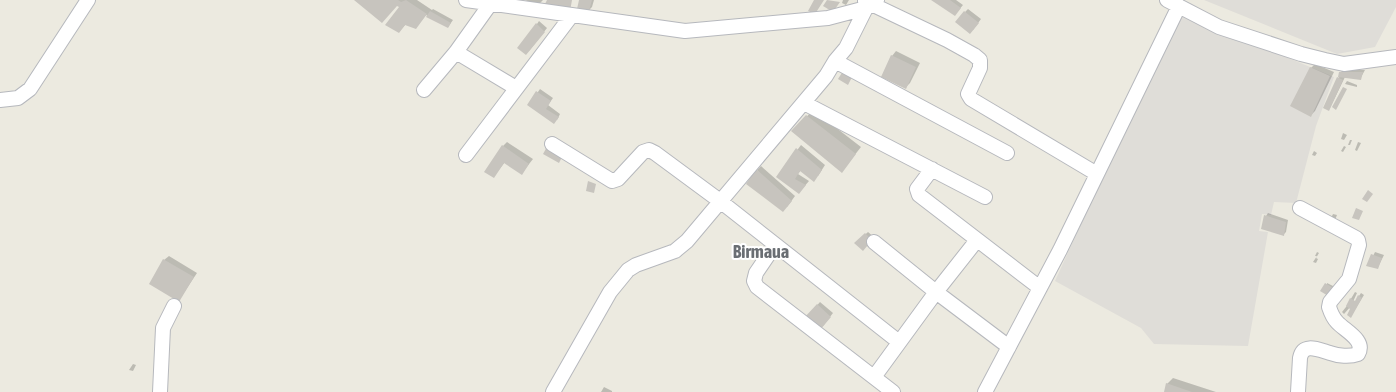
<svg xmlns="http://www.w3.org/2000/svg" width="1396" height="392" viewBox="0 0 1396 392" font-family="'Asap Condensed',sans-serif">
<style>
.industrial{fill:#dfddd8}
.shadow{fill:#0003}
.building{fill:#c7c4be}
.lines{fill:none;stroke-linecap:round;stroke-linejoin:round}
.minor-casing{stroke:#b6b8bd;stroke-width:16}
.minor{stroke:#fff;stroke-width:14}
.labels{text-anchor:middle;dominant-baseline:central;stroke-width:4;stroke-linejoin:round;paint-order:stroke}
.quarter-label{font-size:18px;font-weight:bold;fill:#6a6e73;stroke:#fff}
</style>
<rect width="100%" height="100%" fill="#eceae0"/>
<!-- industrial -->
<path class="industrial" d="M1204,0H1396V7L1375,47L1337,54Z
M1178,12L1334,77L1316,126L1296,203L1274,202L1271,215L1262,214L1259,231L1268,232L1248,346L1154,344L1141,328L1055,281Z"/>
<!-- shadow -->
<path class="shadow" d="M356,0H417L432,10L433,9L453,20L448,27L426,15L416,27L406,24L399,32L401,7L397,5Z
M525,0H543L538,5Z
M580,0H594L592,7L589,10Z
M843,0H849L846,5L842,3Z
M933,0H956L963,5L958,11Z
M968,9L981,19L973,30L965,12Z
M539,21L547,28L529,51L537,24Z
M896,51L920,63L910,83L906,87L892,56Z
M1315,64L1334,72L1315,111L1311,115V68Z
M1343,70H1365L1360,79L1345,77L1329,110L1338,78L1341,76L1340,73Z
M1347,81L1357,85V87L1345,84Z
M540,89L553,98L548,105L560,114L557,120L529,105Z
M813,110L861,147L842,171L793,131Z
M1343,133L1347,135L1344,140L1341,139Z
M1350,140H1352L1350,145H1348Z
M507,142L533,159L522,173L505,162L494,176L503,146Z
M1358,142L1361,143L1357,151L1355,150Z
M801,145L825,165L818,176L801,170L798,174L809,181L803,188L778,176Z
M1344,146L1346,147L1343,152L1341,151Z
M1314,151L1317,153L1315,156L1312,155Z
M761,166L795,196L787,207L757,170Z
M1268,213L1288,220L1286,232L1283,235L1266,216Z
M1333,214L1337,215L1335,220H1330Z
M868,232L874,237L856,243Z
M1317,252L1319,253L1316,258L1318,259L1316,263L1313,262L1317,256H1315Z
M1375,252L1384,255L1378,267L1368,266Z
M169,256L197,273L179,300L164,260Z
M1327,283L1335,287L1327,299L1324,298L1327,294Z
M1355,292L1357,293L1351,306L1344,314L1342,312L1346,307Z
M1361,293L1364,295L1351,316L1359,296Z
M820,302L833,313L823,326L806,318Z
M133,364L136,365L133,371L129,370Z
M1173,378L1216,392H1165L1167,384Z
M604,387L612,391V392H601Z"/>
<!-- building -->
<path class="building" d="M354,0H398L401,2L406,0L427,14L416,29L405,25L399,33L385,25L399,7L397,6L382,23Z
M547,0H572L570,11L545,4Z
M579,0H592L589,11L577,9Z
M814,0H824L815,14L808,11Z
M827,0L840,2L833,12L823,6Z
M931,0H950L961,8L955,16Z
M430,11L451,23L448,28L426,17Z
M964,11L979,23L970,34L955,22Z
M536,23L545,32L526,55L517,48Z
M891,55L916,67L906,89L881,77Z
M1310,67L1330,76L1311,117L1290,106Z
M845,68L854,73L848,85L838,79Z
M1339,72H1363L1361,80L1338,77Z
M1337,77L1343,80L1329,111L1323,108Z
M1343,87L1347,89L1336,110L1332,107Z
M536,91L551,101L546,109L559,117L554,124L527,105Z
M806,115L856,154L842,173L791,131Z
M502,145L529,164L522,175L504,163L494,178L484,172Z
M548,145L563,155L559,163L543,154Z
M796,148L822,170L814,182L800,171L795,179L806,185L799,194L776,177Z
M756,169L792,201L783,212L746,184Z
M588,181L596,184L594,193L586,191Z
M1368,190L1373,194L1367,202L1362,199Z
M1356,208L1363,211L1359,220L1352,218Z
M1264,215L1286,222L1284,236L1261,229Z
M865,233L872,240L863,251L854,243Z
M1371,254L1382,258L1378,269L1366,266Z
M163,259L194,277L179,302L149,284Z
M1325,283L1335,289L1330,297L1320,291Z
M1358,295L1362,298L1351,318L1347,315L1350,309L1346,306L1350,298L1355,301Z
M817,304L831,317L820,330L804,318Z
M1166,383L1192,392H1164Z"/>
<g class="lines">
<!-- minor casing -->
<g class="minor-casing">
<path id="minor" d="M466,0L685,31L828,18L866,8L877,0
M1167,0L1219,27L1301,54L1325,60L1344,64L1396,57
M865,1L947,40L974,55L980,60V68L968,94L971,99L1097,174
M456,52L516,88
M835,61L1007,153
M424,90L456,52L491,3
M0,100L18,98L30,89L88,0
M804,103L985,197
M552,144L612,181L618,179L643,152L649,150L655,153L720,201L899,342
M466,155L572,15
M932,169L917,189L919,195L1040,288
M874,242L936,292L1009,347
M775,245L756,273L754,281L757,287L893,392
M874,377L936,292L977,240
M160,392L163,328L174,306
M553,392L610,292L628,270L636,265L675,251L687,241L826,76L835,61L846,48L866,8
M985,392L1060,250L1179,6
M1298,392L1300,358C1303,342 1319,350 1330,353C1338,356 1350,357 1358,354C1366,340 1345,331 1337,322C1333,318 1331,313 1329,307L1330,302L1349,279L1359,245L1358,240L1356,238L1300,208"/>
</g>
<!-- minor -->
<use href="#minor" class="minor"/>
</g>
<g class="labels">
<!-- quarter labels -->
<g class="quarter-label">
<text x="761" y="251">Birmaua</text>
</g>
</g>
</svg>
